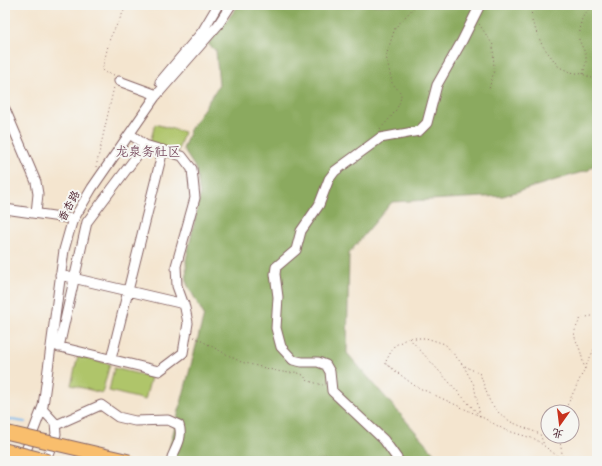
<svg xmlns="http://www.w3.org/2000/svg" width="602" height="466" viewBox="0 0 602 466" font-family="'Balsamiq Sans','LXGW WenKai TC',sans-serif">
<style>
.green{fill:#afc56a;stroke:#7c724a}
.forest{fill:#8baa5e;stroke:#6a6444}
.lines{fill:none;stroke-linecap:round;stroke-linejoin:round}
.stream{stroke:#7bbbef;stroke-width:2}
.minor-casing{stroke:#866464;stroke-width:11}
.path{stroke:#866464;stroke-width:1;stroke-dasharray:1 3;stroke-linecap:butt}
.minor{stroke:#fff;stroke-width:9}
.highway-bridge-casing{stroke:#866464;stroke-width:15;stroke-linecap:butt}
.highway-bridge{stroke:#f9be6d;stroke-width:13}
.labels{text-anchor:middle;dominant-baseline:central;stroke-width:4;stroke-linejoin:round;paint-order:stroke}
.street-label{font-size:11px;fill:#4a1f2b;stroke:#f6f6f2}
.quarter-label{font-size:13px;fill:#7c5164;stroke:#f6f6f2}
</style>
<rect width="100%" height="100%" fill="#f6f6f2"/>
<filter id="ink" filterUnits="userSpaceOnUse"><feTurbulence type="fractalNoise" baseFrequency=".025" numOctaves="2"/><feDisplacementMap in="SourceGraphic" scale="8" xChannelSelector="R" yChannelSelector="G"/><feConvolveMatrix kernelMatrix="1 2 1 2 8 2 1 2 1" color-interpolation-filters="sRGB"/></filter>
<filter id="wash" filterUnits="userSpaceOnUse"><feTurbulence type="fractalNoise" baseFrequency=".012" numOctaves="4" result="noise"/><feDisplacementMap in="SourceGraphic" scale="16" xChannelSelector="R" yChannelSelector="G"/><feGaussianBlur stdDeviation="0.9" result="paint"/><feColorMatrix in="noise" values="0 0 0 0 0 0 0 0 0 0 0 0 0 0 0 0 0 1.4 0 .05"/><feComposite in="paint" operator="in"/></filter>
<g filter="url(#wash)">
<rect width="100%" height="100%" fill="#f4e5cf"/>
<!-- green -->
<path class="green" d="M155,124L184,132L178,151L150,143Z
M78,356L110,364L102,393L71,385Z
M114,368L151,377L145,400L109,391Z"/>
<!-- forest -->
<path class="forest" d="M239,5H597V161L589,170L503,196L392,202L349,253L347,353L441,461H166L204,315L187,284L186,260L200,196L196,169L183,149L190,130L219,85L216,51L208,44Z"/>
<g class="lines">
<!-- stream -->
<path class="stream" d="M5,419L25,422"/>
</g>
</g>
<g filter="url(#ink)">
<g class="lines">
<!-- minor casing -->
<g class="minor-casing">
<path id="minor" d="M119,81L157,95
M160,82L202,32L218,5
M5,109L36,182L38,194L36,213
M5,209L74,219
M60,275L184,304
M52,345L159,371L183,353L188,323L185,308L177,286L176,266L195,198L192,169L182,156L145,145L130,134
M59,347L87,222L145,145
M111,359L163,150
M42,409L55,423L56,434L48,454L47,461
M56,425L101,405L118,417L135,421L168,420L179,425C183,437 177,446 172,457
M22,461L43,406L64,250L72,222L92,188L155,97L218,25L231,5
M399,461L384,440L332,391L330,372L326,365L318,362H302L293,360L281,347L276,328L278,297L275,274L276,267L296,250L301,231L319,205L329,179L335,171L380,138L419,131L427,123L437,85L462,41L480,5"/>
</g>
<!-- path -->
<path class="path" d="M467,5L469,10
M531,5L532,21L542,45L559,67L570,72L582,74L597,80
M479,24L493,45L494,71L489,89
M583,74L586,62V55L579,40L581,21L584,15L589,9L597,7
M114,75L106,73L102,70L110,38L127,5
M380,129C390,118 401,108 401,93L392,83L386,56L395,28L416,5
M96,167L114,87
M194,337L241,362L277,371L289,373L296,372L303,375L308,381L323,385
M409,338L480,416
M465,366L480,374L490,402L499,413L511,422L540,434L544,445
M585,369C583,363 582,356 580,350C573,333 572,335 581,318L597,315
M564,412L597,343
M480,416L474,385L463,365L445,344L426,338H408L394,346L385,363L415,386L480,416L505,430L535,439L564,461
M559,436L563,459"/>
<!-- minor -->
<use href="#minor" class="minor"/>
<!-- highway-bridge casing -->
<g class="highway-bridge-casing">
<path id="highway-bridge" d="M5,432L129,461
M5,450L49,461"/>
</g>
<!-- highway-bridge -->
<use href="#highway-bridge" class="highway-bridge"/>
</g>
</g>
<g class="labels">
<!-- street labels -->
<g class="street-label">
<text transform="translate(69 206) rotate(-62)">香杏路</text>
</g>
<!-- quarter labels -->
<g class="quarter-label">
<text x="148" y="152">龙泉务社区</text>
</g>
</g>
<!-- margin -->
<rect width="602" height="466" fill="none" stroke="#f6f6f2" stroke-width="20"/>
<!-- north arrow -->
<g transform="translate(560 424) rotate(194)"><circle r="19" fill="#f6f6f2" stroke="#b1a0a2"/>
<path d="M0-3L7 15L0 10L-7 15Z" fill="#c8321e"/>
<text y="-6" font-size="11" font-weight="bold" text-anchor="middle" fill="#4a1f2b">北</text>
</g>
</svg>
